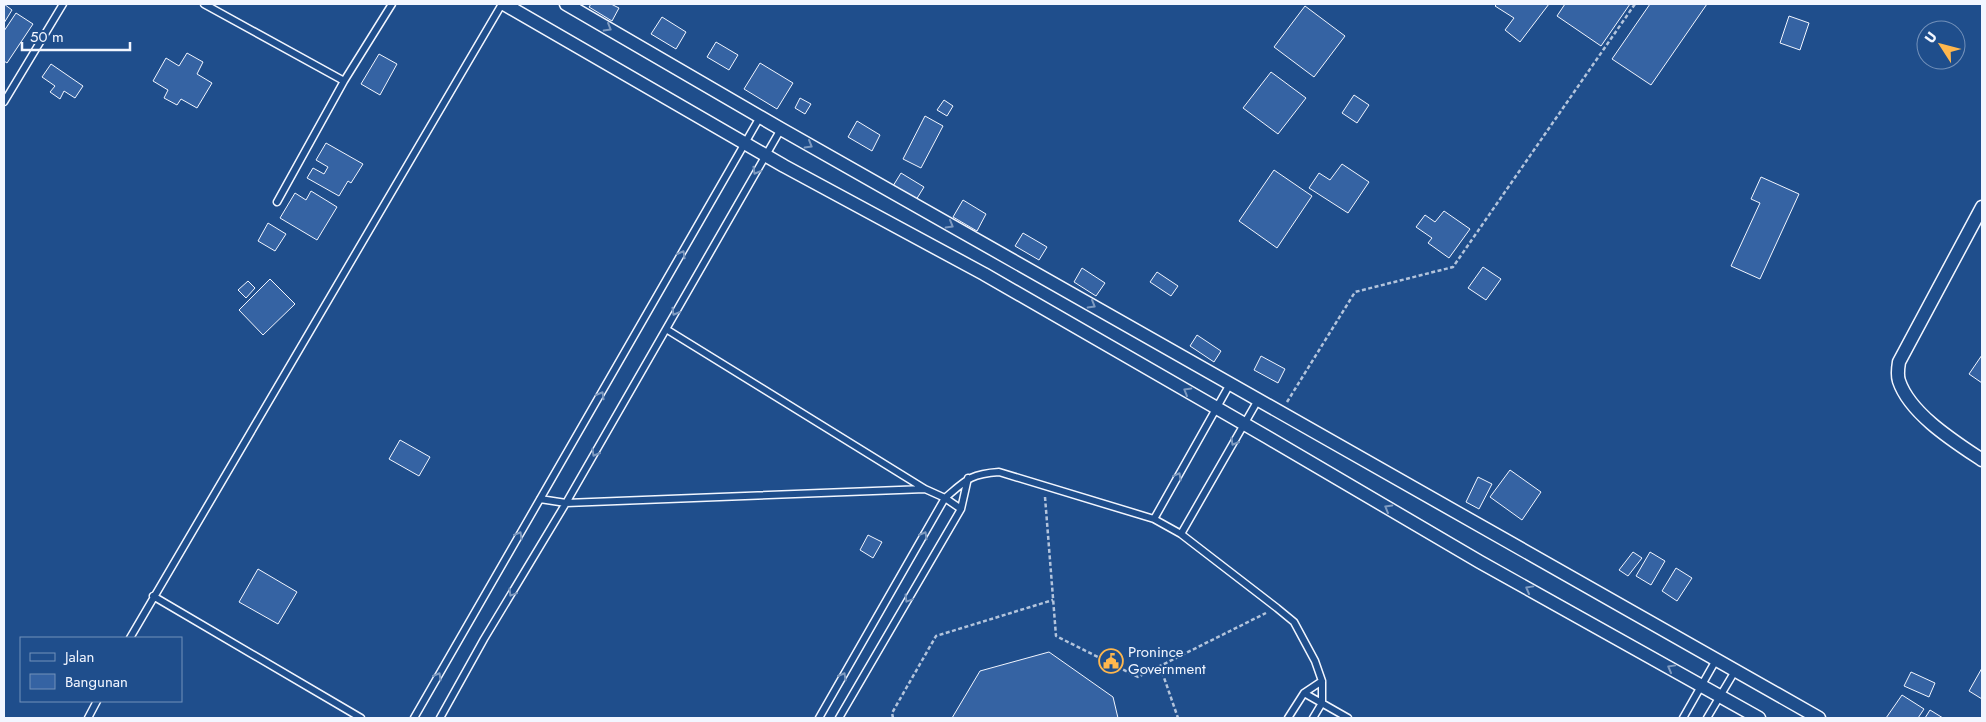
<svg xmlns="http://www.w3.org/2000/svg" width="1986" height="722" viewBox="0 0 1986 722" font-family="Jost,sans-serif">
<style>
.building{fill:#3563a3;stroke:#f2f6ff}
.lines{fill:none;stroke-linecap:round;stroke-linejoin:round}
.service-casing{stroke:#f2f6ff;stroke-width:9}
.minor-casing{stroke:#f2f6ff;stroke-width:15}
.path{stroke:#b3c4dc;stroke-width:2.5;stroke-dasharray:4 2.5;stroke-linecap:butt}
.service{stroke:#1f4e8c;stroke-width:6}
.minor{stroke:#1f4e8c;stroke-width:12}
.oneway{stroke:#7e9ac0}
.labels{text-anchor:middle;dominant-baseline:central;stroke-width:4;stroke-linejoin:round;paint-order:stroke}
.poi-label{font-size:15px;fill:#f2f6ff;stroke:#1f4e8c;text-anchor:start}
</style>
<rect width="100%" height="100%" fill="#1f4e8c"/>
<!-- building -->
<path class="building" d="M4,4L12,10L4,23Z
M591,4H611L619,8L612,21L589,7Z
M1497,4H1549L1520,42L1505,30L1514,18L1495,6Z
M1565,4H1630L1601,46L1557,16Z
M1650,4H1707L1651,85L1612,59Z
M1305,6L1345,36L1314,77L1274,47Z
M16,13L33,24L7,63L4,61V31Z
M1789,16L1809,23L1800,50L1780,43Z
M662,17L686,32L676,49L651,34Z
M716,42L738,55L729,70L707,57Z
M187,53L203,62L197,74L212,83L197,108L181,99L177,105L164,98L168,90L153,81L166,58L179,66Z
M379,54L397,64L380,95L361,84Z
M760,63L793,83L777,109L744,89Z
M51,64L83,86L75,98L64,91L60,99L50,92L55,86L42,77Z
M1271,72L1306,98L1278,134L1243,108Z
M1354,95L1369,105L1357,123L1342,113Z
M800,98L811,104L805,114L795,108Z
M944,100L953,106L947,116L937,110Z
M925,116L943,126L921,168L903,159Z
M857,121L880,135L872,151L848,137Z
M326,143L363,164L351,183L348,181L339,196L307,178L313,168L324,174L328,167L316,160Z
M1342,164L1369,182L1348,213L1309,188L1319,173L1330,180Z
M1274,170L1312,196L1277,248L1239,221Z
M901,173L924,187L916,200L893,186Z
M1761,177L1799,194L1760,279L1731,266L1760,203L1751,199Z
M311,191L337,207L317,240L280,218L295,193L306,200Z
M963,200L986,214L977,231L953,217Z
M1444,211L1470,229L1449,258L1428,243L1432,238L1416,227L1425,215L1435,222Z
M268,223L286,234L275,251L258,241Z
M1023,233L1047,247L1039,260L1015,246Z
M1483,267L1501,279L1486,300L1468,288Z
M1082,268L1105,283L1096,296L1074,282Z
M1157,272L1178,286L1171,296L1150,282Z
M270,279L295,304L263,335L239,310Z
M248,281L255,288L246,298L238,290Z
M1197,335L1221,351L1214,362L1190,346Z
M1982,355V383L1969,374Z
M1261,356L1285,369L1278,383L1254,370Z
M400,440L430,457L419,476L389,459Z
M1510,470L1541,492L1522,520L1490,497Z
M1478,477L1492,484L1479,509L1466,502Z
M868,535L882,542L873,558L860,550Z
M1633,552L1642,558L1628,576L1619,570Z
M1650,552L1665,561L1651,585L1636,576Z
M1676,568L1692,578L1677,601L1662,591Z
M258,569L297,592L278,624L239,602Z
M1049,652L1113,697L1118,718H952L980,671Z
M1982,668V699L1969,691Z
M1911,672L1935,683L1929,697L1904,686Z
M1902,695L1924,709L1918,718H1886Z
M1930,710L1943,718H1925Z"/>
<g class="lines">
<!-- service casing -->
<g class="service-casing">
<path id="service" d="M204,4L344,81
M4,102L63,4
M277,202L344,81L392,4
M666,329L925,489L945,498L961,509
M540,499L566,503L925,489
M1154,519L1230,384
M1181,534L1258,400
M153,596L361,718
M130,638L502,4
M1304,693L1348,718
M88,718L97,701
M414,718L760,117
M440,718L484,639L566,503L781,129
M819,718L945,498C966,480 970,474 999,472L1154,519L1181,534L1277,608L1294,622L1315,661L1322,681V703L1313,718
M839,718L961,509L968,478
M1288,718L1304,693L1322,681
M1683,718L1716,660
M1707,718L1735,671"/>
</g>
<!-- minor casing -->
<g class="minor-casing">
<path id="minor" d="M504,4L784,166L984,274L1267,437L1480,562L1759,718
M566,4L781,129L1819,718
M1982,207L1899,362C1898,368 1897,375 1899,381C1910,414 1955,442 1982,460"/>
</g>
<!-- path -->
<path class="path" d="M1287,402L1355,292L1453,267L1635,4
M1045,497L1056,636L1138,677L1266,613
M1160,666L1178,718
M893,718L892,713L936,636L1053,600"/>
<!-- service -->
<use href="#service" class="service"/>
<!-- minor -->
<use href="#minor" class="minor"/>
</g>
<!-- one-way arrows -->
<defs><path id="oneway-chevron" d="M-2-3.5L2.5 0L-2 3.5" fill="none" stroke-width="1.6" stroke-linecap="round" stroke-linejoin="round" transform="scale(1.25)"/></defs>
<g class="oneway">
<use href="#oneway-chevron" transform="translate(608 28) rotate(30)"/>
<use href="#oneway-chevron" transform="translate(809 145) rotate(30)"/>
<use href="#oneway-chevron" transform="translate(756 171) rotate(120)"/>
<use href="#oneway-chevron" transform="translate(950 225) rotate(30)"/>
<use href="#oneway-chevron" transform="translate(682 254) rotate(-60)"/>
<use href="#oneway-chevron" transform="translate(1092 305) rotate(30)"/>
<use href="#oneway-chevron" transform="translate(675 312) rotate(120)"/>
<use href="#oneway-chevron" transform="translate(1187 391) rotate(-150)"/>
<use href="#oneway-chevron" transform="translate(601 395) rotate(-60)"/>
<use href="#oneway-chevron" transform="translate(1234 442) rotate(120)"/>
<use href="#oneway-chevron" transform="translate(595 453) rotate(120)"/>
<use href="#oneway-chevron" transform="translate(1178 476) rotate(-61)"/>
<use href="#oneway-chevron" transform="translate(1388 508) rotate(-150)"/>
<use href="#oneway-chevron" transform="translate(519 535) rotate(-60)"/>
<use href="#oneway-chevron" transform="translate(924 535) rotate(-60)"/>
<use href="#oneway-chevron" transform="translate(1529 589) rotate(-151)"/>
<use href="#oneway-chevron" transform="translate(512 593) rotate(121)"/>
<use href="#oneway-chevron" transform="translate(908 599) rotate(121)"/>
<use href="#oneway-chevron" transform="translate(1671 668) rotate(-151)"/>
<use href="#oneway-chevron" transform="translate(438 676) rotate(-60)"/>
<use href="#oneway-chevron" transform="translate(843 676) rotate(-60)"/>
</g>
<!-- icons -->
<defs>
<g id="civic-ring" transform="scale(1.25)"><circle r="9.5" fill="#1f4e8c" stroke="#ffb74d" stroke-width="1.5"/><path d="M-.6-6.5H3V-4.5H.6V-3L4-1V1h2V6H-6V1h2V-1L-.6-3ZM-1.2 2.5V6h2.4V2.5Z" fill="#ffb74d"/></g>
</defs>
<g fill-rule="evenodd">
<use href="#civic-ring" x="1111" y="661"/>
</g>
<g class="labels">
<!-- poi labels -->
<g class="poi-label">
<text x="1128" y="652">Pronince<tspan x="1128" dy="17">Government</tspan></text>
</g>
</g>
<!-- border -->
<rect width="1986" height="722" fill="none" stroke="#f2f6ff" stroke-width="10"/>
<!-- legend -->
<rect x="20" y="637" width="162" height="65" fill="#1f4e8c" stroke="#7391ba"/>
<rect x="30" y="653" width="25" height="8" fill="#1f4e8c" stroke="#7391ba"/>
<text x="65" y="662" font-size="15" fill="#f2f6ff">Jalan</text>
<rect x="30" y="674" width="25" height="15" fill="#3563a3" stroke="#7391ba"/>
<text x="65" y="687" font-size="15" fill="#f2f6ff">Bangunan</text>
<!-- north arrow -->
<g transform="translate(1941 45) rotate(306)"><circle r="24" fill="#1f4e8c" stroke="#7391ba"/>
<path d="M0-4L9 19L0 12L-9 19Z" fill="#ffb74d"/>
<text y="-8" font-size="14" font-weight="bold" text-anchor="middle" fill="#f2f6ff">U</text>
</g>
<!-- scale -->
<path d="M22 42v8h108v-8" fill="none" stroke="#f2f6ff" stroke-width="2.5"/>
<text x="30" y="42" font-size="15" fill="#f2f6ff" stroke="#1f4e8c" stroke-width="4" paint-order="stroke">50 m</text>
</svg>
